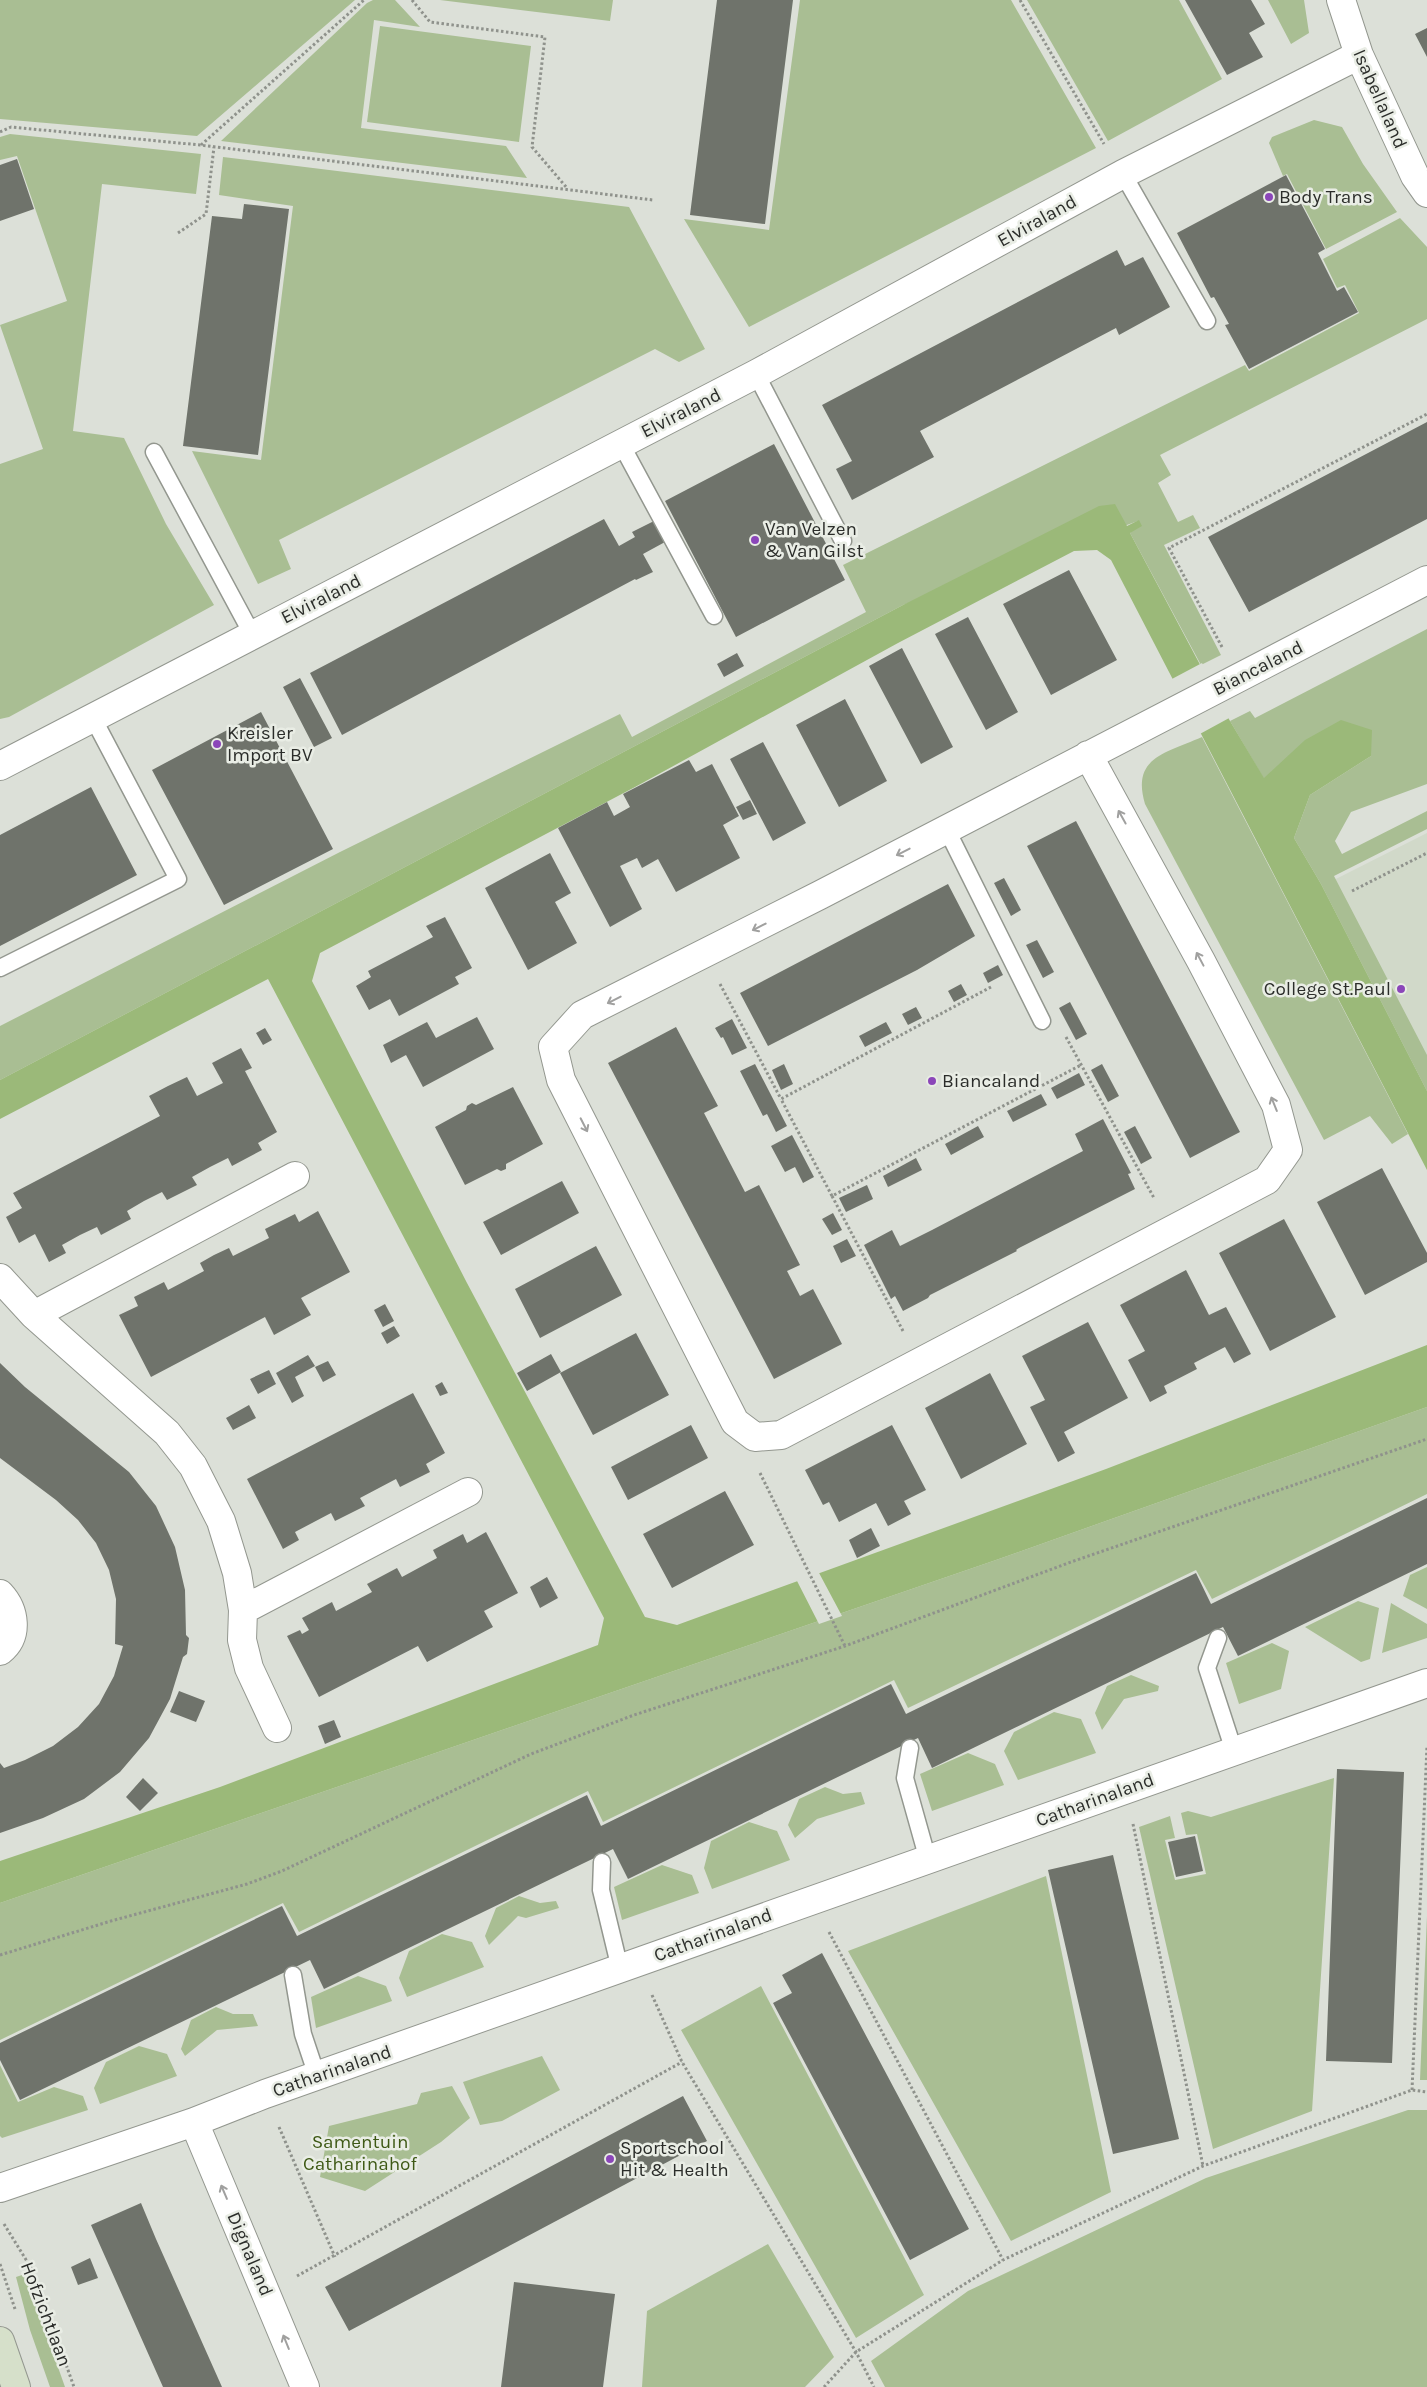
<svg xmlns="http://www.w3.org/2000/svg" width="1427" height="2387" viewBox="0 0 1427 2387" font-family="Karla,sans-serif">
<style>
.built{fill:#d1d9c9}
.green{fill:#a9be93}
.water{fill:#9bb979}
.pier{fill:#dce0d8}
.building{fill:#6f736b}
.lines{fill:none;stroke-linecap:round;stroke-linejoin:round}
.service-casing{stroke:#93978f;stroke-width:19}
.minor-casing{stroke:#93978f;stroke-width:30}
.secondary-casing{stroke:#93978f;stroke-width:30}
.path{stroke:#8f928c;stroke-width:3;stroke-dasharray:2.5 2.5;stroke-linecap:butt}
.service{stroke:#fff;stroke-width:16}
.minor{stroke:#fff;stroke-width:28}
.secondary{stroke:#d6e0ca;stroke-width:28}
.oneway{stroke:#a0a09f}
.poi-dot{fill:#8b46b9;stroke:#e9ede5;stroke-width:2}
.labels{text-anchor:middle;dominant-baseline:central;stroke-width:5;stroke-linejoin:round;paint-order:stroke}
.street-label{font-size:19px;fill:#2b2d2a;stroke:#e9ede5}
.poi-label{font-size:19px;fill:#2b2d2a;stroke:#e9ede5;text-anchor:start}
.park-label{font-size:19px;fill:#3e5915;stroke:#e9ede5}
</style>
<rect width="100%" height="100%" fill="#dce0d8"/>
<!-- built -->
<path class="built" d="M1427,833V1091L1322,886Z"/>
<!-- green -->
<path class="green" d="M0,0H355L197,136L0,119Z
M373,0H395L420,27L374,20L361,128L506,146L527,178L221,141L367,3Z
M440,0H613L610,21Z
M800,0H1011L1096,148L749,327L684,219L769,230Z
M1027,0H1179L1222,79L1108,141Z
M1268,0H1304L1309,33L1291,44Z
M380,26L531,46L519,142L367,122Z
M1314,120L1342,127L1363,164L1397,212L1326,249L1287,174L1283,176L1269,143L1272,137Z
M10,134L201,154L196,194L102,184L73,431L124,438L166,524L214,605L9,717L0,719V464L43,449L0,325L67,301L17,156L0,160V137Z
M223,157L629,207L705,349L679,362L655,349L279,540L291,569L258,584L192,451L261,460L293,206L219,195Z
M1400,218L1427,247V319L1160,455L1171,475L1158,483L1178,522L1193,515L1200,528L1164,545L1221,655L1201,665L1130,533L1138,521L903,605L0,1080V1026L340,852L620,714L632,737L866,612L843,565L1245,365L1249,371L1359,313L1345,285L1337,288L1323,259Z
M1427,629V784L1351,812L1335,841L1342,854L1427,811V829L1334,876L1427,1055V1091L1321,884L1294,838L1310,795L1371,756L1264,779L1230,721L1250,711L1255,718Z
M1202,737L1408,1134L1392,1144L1370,1116L1324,1140L1145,804C1131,757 1166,753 1202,737Z
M1427,1407V1494L1212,1599L1196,1570L908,1708L894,1680L603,1822L588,1791L299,1932L283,1903L0,2040V1903L996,1560Z
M1427,1567V1609L1403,1596L1410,1575Z
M1358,1601L1379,1608L1370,1659L1361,1662L1305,1627Z
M1391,1603L1427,1624V1638L1382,1653Z
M1272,1643L1289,1651L1281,1689L1239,1704L1226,1663Z
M1131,1675L1159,1686L1158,1691L1124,1699L1102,1730L1095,1713L1107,1686Z
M1054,1712L1081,1719L1096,1753L1018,1780L1004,1751L1014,1732Z
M968,1753L995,1764L1004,1785L932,1811L920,1774Z
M1334,1778L1312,2111L1213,2149L1139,1827L1170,1816L1175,1838L1165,1840L1175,1880L1206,1874L1197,1834L1186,1835L1181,1813L1188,1811L1211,1817Z
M825,1787L843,1794L861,1792L865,1804L817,1819L795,1838L788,1825L799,1799Z
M749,1822L777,1831L790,1860L712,1889L704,1868L711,1841Z
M662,1865L692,1875L699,1893L622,1920L614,1887Z
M1046,1876L1111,2192L1011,2241L848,1951Z
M519,1896L540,1903L556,1901L559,1908L526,1918L518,1916L489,1945L485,1936L496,1908Z
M1427,1916V2080H1420Z
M442,1934L472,1942L484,1967L407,1997L399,1978L409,1951Z
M358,1976L386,1986L392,2001L316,2028L311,1997Z
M761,1986L924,2295L856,2338L681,2030Z
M216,2007L233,2014H253L258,2026L217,2030L185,2056L181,2049L191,2020Z
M139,2046L167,2054L177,2076L100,2104L94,2088L106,2062Z
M542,2056L560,2090L502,2121L480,2125L463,2082Z
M0,2065L18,2102L54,2087L83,2096L88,2110L2,2138L0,2136Z
M452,2086L470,2118L441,2142L365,2191L320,2177L329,2126L417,2104L421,2093Z
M1408,2110H1427V2387H885L871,2361L968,2291L1206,2178Z
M768,2244L834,2357L805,2387H642L647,2311Z
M25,2274L65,2387H50L30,2330L16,2277Z"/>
<!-- water -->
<path class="water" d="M1115,504L1127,526L1139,520L1142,526L1130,533L1230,721L1264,778L1305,740L1341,720L1372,730L1371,756L1310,795L1294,838L1321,884L1427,1091V1170L1111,560L1097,550L1074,551L898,643L635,787L320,953L312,981L467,1283L645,1617L677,1625L1106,1469L1427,1345V1407L996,1560L0,1903V1861L220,1787L598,1645L604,1618L268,979L0,1119V1080L903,605L1099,506Z"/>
<!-- pier -->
<path class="pier" d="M1202,663L1231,717L1198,735L1170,680Z
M818,1571L842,1616L819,1624L796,1579Z"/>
<!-- building -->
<path class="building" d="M717,0H793L765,224L690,215Z
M1185,0H1251L1265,24L1249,33L1263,57L1227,75Z
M1427,28V57L1415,34Z
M17,159L34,209L0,221V165Z
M1286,175L1325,249L1318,253L1337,291L1344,287L1358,312L1249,369L1225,325L1229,324L1214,297L1211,298L1177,233Z
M244,204L289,209L258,455L183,446L212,216L242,219Z
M1117,250L1125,266L1143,257L1170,307L1119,335L1116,328L920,431L934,457L852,500L836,469L852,461L822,405Z
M1427,422V519L1249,612L1208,537Z
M774,444L845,580L736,637L665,501Z
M604,519L619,546L635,537L632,532L654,521L665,542L643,554L653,572L636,580L635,579L342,735L310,673Z
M1069,570L1117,660L1051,695L1003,604Z
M968,617L1018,712L986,730L935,634Z
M902,648L953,747L921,764L869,666Z
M737,653L744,666L724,677L717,664Z
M300,678L332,738L314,747L283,687Z
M845,699L887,781L839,807L796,725Z
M261,712L333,849L224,905L152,770Z
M763,742L806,823L773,841L730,759Z
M689,760L696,772L712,764L739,816L723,825L740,858L676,892L658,859L642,868L637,858L620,866L642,909L610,927L558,828L607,802L614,816L630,807L623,794Z
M91,787L137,875L0,946V835Z
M750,800L757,814L743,820L736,807Z
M1076,821L1240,1132L1190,1158L1027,846Z
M550,853L571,893L555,902L577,943L528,970L485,888Z
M1004,878L1021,910L1011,916L994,883Z
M948,884L975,936L917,970L768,1046L740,993Z
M445,917L472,968L455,977L459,984L399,1016L390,999L369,1010L356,986L371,977L368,971L433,937L426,926Z
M1037,940L1054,972L1043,978L1026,945Z
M998,965L1003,975L988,983L983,973Z
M961,984L967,995L954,1002L948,991Z
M1070,1002L1087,1034L1076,1040L1059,1008Z
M916,1007L922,1018L908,1025L902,1014Z
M477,1017L494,1049L423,1087L406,1055L391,1063L383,1045L427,1022L436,1038Z
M732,1019L747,1048L732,1055L723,1037L721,1038L715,1028Z
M886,1022L892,1033L865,1047L859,1036Z
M676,1027L718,1106L704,1113L745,1192L759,1185L800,1265L787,1271L800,1296L813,1289L842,1344L774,1379L608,1063Z
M265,1028L272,1040L263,1045L256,1033Z
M241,1048L252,1068L245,1071L277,1132L258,1143L262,1150L232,1166L228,1158L210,1167L192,1177L197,1185L167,1200L162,1192L144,1201L127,1211L131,1219L101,1235L97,1227L80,1235L62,1245L66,1253L49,1262L35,1234L19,1243L6,1217L22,1208L13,1193L160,1116L149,1096L168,1086L187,1077L197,1096L223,1083L212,1063Z
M755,1064L787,1126L776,1132L767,1114L763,1116L740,1071Z
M784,1064L793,1084L781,1090L772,1070Z
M1102,1064L1119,1096L1108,1102L1091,1070Z
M1079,1073L1085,1085L1057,1099L1051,1088Z
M513,1087L543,1144L506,1164V1169L501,1171L497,1169L465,1185L435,1127L466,1110L467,1106L472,1103L476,1105Z
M1041,1094L1047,1105L1013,1122L1007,1111Z
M1103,1119L1131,1173L1128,1174L1135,1189L1019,1248L1016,1250L1017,1251L930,1295L928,1298L903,1311L895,1296L891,1299L864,1245L892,1230L900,1246L932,1230L1083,1151L1075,1134Z
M978,1126L984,1137L951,1155L945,1144Z
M1135,1126L1152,1158L1141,1164L1124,1132Z
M792,1135L814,1177L803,1183L795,1167L785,1172L771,1146Z
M916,1158L922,1170L888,1187L883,1176Z
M1382,1168L1427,1253V1262L1365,1295L1317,1202Z
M562,1181L579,1213L501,1255L483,1222Z
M867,1185L873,1199L846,1212L839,1198Z
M318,1211L350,1272L301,1298L311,1315L274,1335L265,1317L151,1377L119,1315L138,1306L134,1297L164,1282L168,1290L204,1271L200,1263L214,1255L229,1248L233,1256L269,1238L265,1229L295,1214L299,1222Z
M833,1213L842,1230L832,1235L822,1219Z
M1284,1219L1336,1317L1270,1351L1219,1253Z
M847,1239L856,1256L841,1263L833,1246Z
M596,1246L622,1295L540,1338L515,1289Z
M1186,1270L1209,1315L1226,1307L1251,1354L1234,1363L1225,1347L1194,1363L1197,1369L1164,1386L1167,1393L1150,1402L1128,1360L1145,1351L1120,1305Z
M385,1304L394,1321L383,1327L374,1310Z
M1088,1322L1128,1398L1064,1432L1075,1453L1058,1462L1030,1407L1045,1400L1022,1356Z
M394,1326L400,1336L387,1344L381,1333Z
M636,1333L669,1395L593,1435L560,1373Z
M551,1354L561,1372L527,1391L517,1373Z
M308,1355L315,1366L295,1377L304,1396L292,1403L276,1373Z
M328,1361L336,1375L323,1382L315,1367Z
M0,1363L25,1387L129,1472L156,1506L175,1547L185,1590L186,1635L189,1638L187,1654L183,1657L170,1699L149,1738L120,1772L84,1799L43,1818L0,1833V1763L4,1768L25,1760L53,1746L78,1727L99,1704L114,1676L123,1646L115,1644L116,1599L109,1570L96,1543L78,1520L56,1500L0,1458Z
M269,1370L276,1384L258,1394L250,1379Z
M990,1373L1027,1444L961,1479L925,1408Z
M442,1382L448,1393L440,1396L435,1386Z
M413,1393L445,1453L426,1464L430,1472L400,1487L396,1479L360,1498L365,1506L335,1521L331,1513L295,1532L299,1540L283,1549L247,1479Z
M249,1405L256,1418L233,1430L226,1418Z
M691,1425L708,1458L628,1500L611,1467Z
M892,1425L926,1490L904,1501L911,1514L888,1526L876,1503L839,1522L829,1502L823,1505L805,1470Z
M725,1491L754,1545L672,1588L643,1534Z
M1427,1498V1564L1238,1656L1223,1627L932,1768L918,1738L628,1879L613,1849L324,1989L310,1960L20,2100L0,2060V2043L282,1906L297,1936L587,1795L601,1826L891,1684L906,1714L1196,1573L1211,1604Z
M871,1528L880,1546L857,1558L849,1540Z
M486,1532L518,1593L484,1611L493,1627L427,1662L418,1646L319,1697L287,1636L300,1630L302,1634L309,1630L302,1618L332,1602L336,1611L372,1592L367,1584L397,1568L402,1577L437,1558L433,1550L463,1534L467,1543Z
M547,1577L558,1598L540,1608L530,1587Z
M179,1691L205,1701L196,1722L170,1712Z
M334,1720L341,1737L325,1744L318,1726Z
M1337,1769L1404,1772L1392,2063L1326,2061Z
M143,1778L158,1793L140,1811L126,1797Z
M1195,1836L1203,1871L1176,1877L1168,1842Z
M1113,1855L1179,2139L1113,2154L1048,1870Z
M822,1953L969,2229L910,2260L773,2003L792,1993L782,1975Z
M683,2096L707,2141L349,2331L325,2287Z
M141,2203L156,2239L222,2387H163L91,2225Z
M90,2258L98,2278L78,2285L71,2267Z
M514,2282L615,2294L603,2387H501Z"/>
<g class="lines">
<!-- service casing -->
<g class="service-casing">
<path id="service" d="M1123,174L1207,321
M756,374L843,541
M621,444L714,616
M154,452L252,634
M947,830L1042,1021
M0,968L178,879L93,718
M1218,1638L1207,1668L1234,1751
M910,1748L905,1778L928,1860
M602,1862L601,1890L620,1969
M293,1975L303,2034L317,2076"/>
</g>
<!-- minor casing -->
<g class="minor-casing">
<path id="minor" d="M1341,0L1359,55L1415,176L1427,193
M1088,755L1201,961L1276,1105L1288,1150L1267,1180L781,1435L755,1437L735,1422L561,1080L553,1047L582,1015L820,895L1427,580
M0,766L756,374L1123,174L1359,55
M0,1278L34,1315L167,1433L193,1466L221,1521L237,1573L243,1610L242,1640L249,1668L277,1728
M34,1315L295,1176
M0,1594C15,1610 19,1636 0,1651
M243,1610L468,1492
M194,2122L305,2387
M0,2188L194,2122L265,2094L1427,1683"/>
</g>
<!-- secondary casing -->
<g class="secondary-casing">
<path id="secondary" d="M0,2341L16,2387"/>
</g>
<!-- path -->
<path class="path" d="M412,0L430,22L545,37L532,147L567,188
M1020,0L1104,144
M0,132L11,127L200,145L653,200
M201,145L364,0
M178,233L206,214L214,147
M1222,647L1169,548L1427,414
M1352,891L1427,853
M720,984L781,1099
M991,987L781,1099L832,1196L1081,1065
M1066,1037L1154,1198
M832,1196L903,1331
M760,1473L845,1646
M1133,1824L1203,2166
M829,1932L1003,2260
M0,1955L111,1921L247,1884L282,1871L531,1754L634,1715L845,1646L1071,1562L1427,1439
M652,1995L682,2062L856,2352L874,2387
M1412,2090L1427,1746
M279,2127L335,2257
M4,2224L33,2271L74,2387
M0,2264L15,2309
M297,2276L682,2062
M824,2387L856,2352L1003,2260L1203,2166L1412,2090L1427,2092"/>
<!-- service -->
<use href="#service" class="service"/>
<!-- minor -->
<use href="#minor" class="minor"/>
<!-- secondary -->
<use href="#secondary" class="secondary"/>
</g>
<!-- one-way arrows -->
<defs><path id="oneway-shaft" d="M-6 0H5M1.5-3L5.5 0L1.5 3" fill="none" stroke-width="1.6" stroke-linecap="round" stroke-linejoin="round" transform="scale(1.25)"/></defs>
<g class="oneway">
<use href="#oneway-shaft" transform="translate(1122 817) rotate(-119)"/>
<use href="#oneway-shaft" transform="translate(903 852) rotate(153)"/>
<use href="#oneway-shaft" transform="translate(759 927) rotate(153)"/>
<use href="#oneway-shaft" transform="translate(1200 959) rotate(-118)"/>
<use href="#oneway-shaft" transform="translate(614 1000) rotate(153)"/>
<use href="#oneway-shaft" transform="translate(1274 1104) rotate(-112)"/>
<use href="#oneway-shaft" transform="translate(584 1125) rotate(63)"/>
<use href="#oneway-shaft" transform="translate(224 2192) rotate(-113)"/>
<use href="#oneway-shaft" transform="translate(286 2342) rotate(-112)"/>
</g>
<!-- markers -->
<g class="poi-dot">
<circle cx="1269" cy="197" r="5"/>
<circle cx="755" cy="540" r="5"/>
<circle cx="217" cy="744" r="5"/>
<circle cx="1401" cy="989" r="5"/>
<circle cx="932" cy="1081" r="5"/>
<circle cx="610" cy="2159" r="5"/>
</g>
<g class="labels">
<!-- street labels -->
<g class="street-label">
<text transform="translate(1380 99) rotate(66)">Isabellaland</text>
<text transform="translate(1037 221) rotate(-29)">Elviraland</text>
<text transform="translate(681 413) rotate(-27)">Elviraland</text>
<text transform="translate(321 599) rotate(-27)">Elviraland</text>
<text transform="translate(1258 668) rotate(-27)">Biancaland</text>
<text transform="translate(1095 1800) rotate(-20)">Catharinaland</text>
<text transform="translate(713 1935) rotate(-20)">Catharinaland</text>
<text transform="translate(332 2071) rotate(-19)">Catharinaland</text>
<text transform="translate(250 2254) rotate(67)">Dignaland</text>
<text transform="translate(46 2314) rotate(69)">Hofzichtlaan</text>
</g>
<!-- poi labels -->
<g class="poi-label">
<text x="1279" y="197">Body Trans</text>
<text x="765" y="529">Van Velzen<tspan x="765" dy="22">&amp; Van Gilst</tspan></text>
<text x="227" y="733">Kreisler<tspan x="227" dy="22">Import BV</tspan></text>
<text x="1391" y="989" text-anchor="end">College St.Paul</text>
<text x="942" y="1081">Biancaland</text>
<text x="620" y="2148">Sportschool<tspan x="620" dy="22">Hit &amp; Health</tspan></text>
</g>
<!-- park labels -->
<g class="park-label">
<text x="360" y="2142">Samentuin<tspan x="360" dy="22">Catharinahof</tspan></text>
</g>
</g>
</svg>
